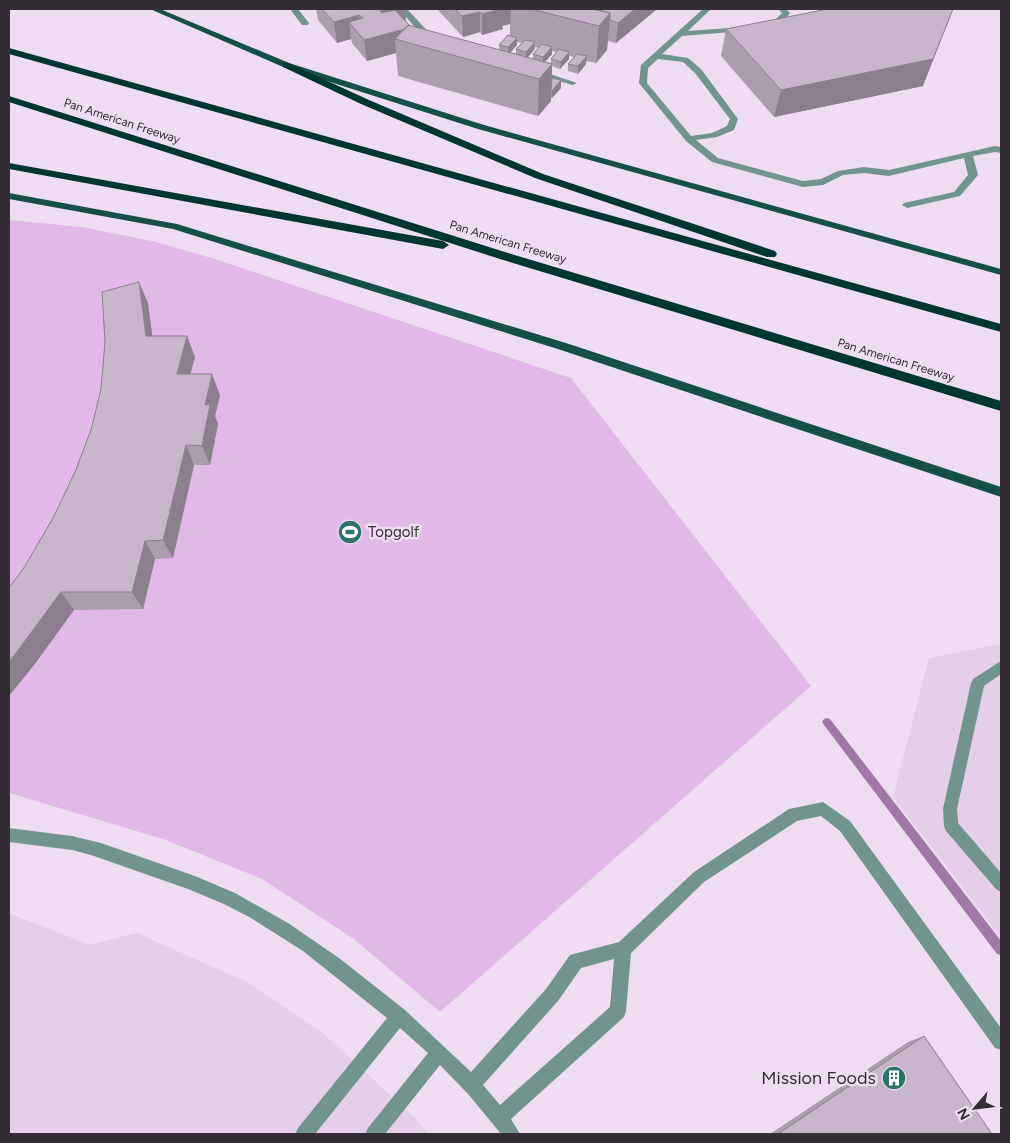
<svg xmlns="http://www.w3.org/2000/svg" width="1010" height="1143" viewBox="0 0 1010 1143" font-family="Figtree,sans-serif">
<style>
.built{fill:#e4cee8}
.green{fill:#e2b8e9}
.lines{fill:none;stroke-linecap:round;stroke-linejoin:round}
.stream{fill:#a276a9;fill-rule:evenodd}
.minor{fill:#71948e;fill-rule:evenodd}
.major{fill:#145048;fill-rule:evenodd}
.highway{fill:#003630;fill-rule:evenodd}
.wall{fill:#ab9dad;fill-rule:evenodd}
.shaded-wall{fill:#8b7f8d}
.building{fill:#c7b6c9;stroke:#8b7f8d}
.labels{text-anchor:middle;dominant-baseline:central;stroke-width:5;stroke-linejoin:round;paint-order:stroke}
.far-street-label{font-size:12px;fill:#342d35;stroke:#eeddf1}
.poi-label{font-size:15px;fill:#342d35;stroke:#eeddf1;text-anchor:start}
.near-poi-label{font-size:18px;fill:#342d35;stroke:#eeddf1;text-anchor:end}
</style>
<rect width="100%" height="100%" fill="#eeddf1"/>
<!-- built -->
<path class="built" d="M1001,644V937L893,797L929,658Z
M9,913L90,945L137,933L249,983L325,1035L415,1118L428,1134H9Z"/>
<!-- green -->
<path class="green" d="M9,220L82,227L152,241L215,259L571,378L811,686L440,1012L354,939L262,879L163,839L9,793Z"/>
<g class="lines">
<!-- stream -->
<path class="stream" d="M827,718L830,719L1001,941V955L997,954L824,725L822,722L824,719Z"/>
<!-- minor -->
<path class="minor" d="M290,9H298L309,23L308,25H302Z
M399,9H407L435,39V43H429Z
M703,9H711L688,31L743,27L747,29L743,31L682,36L662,54L688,58L701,69L738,119L734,130L717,137L696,140L718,158L803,181L821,179L838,171L864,167L889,170L995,146L1001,147V153L995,152L973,156L978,175L960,196L907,208L902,205L904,203L954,192L968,175L964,158L889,176L864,173L843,175L823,185L803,187L712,162L686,141L639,83L641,65ZM658,59L683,62L695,73L730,119L727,126L712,133L691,136L647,83L648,68Z
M778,9H786L790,13L782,23L764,26V22L776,19L782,13Z
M532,70H538L577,83L573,85L532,74Z
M1001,661V674L984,686L957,809L958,823L1001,873V892L996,889L946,831L944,826L943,809L971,683L973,679Z
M823,802L850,821L1001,1028V1050L995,1048L840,831L821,816L797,821L704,882L631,953L626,1011L624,1017L511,1119L520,1134H501L469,1095L440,1065L385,1134H365L368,1128L428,1053L400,1028L315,1134H295L298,1128L387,1018L303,951L251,918L224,904L188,889L91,855L72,850L9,842V828L72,836L101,843L195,876L235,893L288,923L339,958L405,1010L471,1072L546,989L570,955L619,942L694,872L789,809ZM614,959L610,1007L500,1105L483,1085L558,1001L581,968Z"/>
<!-- major -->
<path class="major" d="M150,9H160L289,63L484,125L1001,269V275L478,129L283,67Z
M9,193L177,224L569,344L1001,487V497L561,350L173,229L9,199Z"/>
<!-- highway -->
<path class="highway" d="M9,48L1001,324V332L9,54Z
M286,62L369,100L543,174L775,251L777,254L775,257H767L535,178L361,104L283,67V63Z
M9,96L508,253L1001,401V411L500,259L9,102Z
M9,163L443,241L449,245L443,249L9,169Z"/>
</g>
<!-- wall -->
<path class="wall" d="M316,9H405L406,21L410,26L499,50V45L510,36V24L502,26L503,29L482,35L480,32L463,37L437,9H657L616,43L608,41L607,50L596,63L586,61V64L578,74L568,71V64L574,57L569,56V59L560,69L552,66V78L561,80V88L552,98H551V101L538,116L398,76L396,53L367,61L352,43L351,39L337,43L318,20ZM517,42L522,43L516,49V54L510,53L517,45ZM535,47L539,48L533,54V59L528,57L534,50ZM552,51L556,52L551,59V63L545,62L552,54Z
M828,9L923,86L774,117L721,56L726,29Z
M148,303L152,336L195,357L190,374L220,395L215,416L218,424L210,465H194L173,558L155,559L143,609L74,610L34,665L25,566L53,518L75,472L91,430L101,389Z
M924,1036L992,1134H770L908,1042Z"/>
<!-- shaded-wall -->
<path class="shaded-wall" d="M385,9H405L406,24L382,31L380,10Z
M500,9H511L510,24L502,26L503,29L482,35V14Z
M635,9H657L616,43L618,23Z
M953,9L923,86L774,117L781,90Z
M480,12V32L463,37L462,16Z
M610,13L607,50L596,63L600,19Z
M359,15L362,36L349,22L351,39L337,43L334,22Z
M411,27L395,39L396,53L367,61L364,40Z
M517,38V45L508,55V47Z
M535,42L534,50L526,59V52Z
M552,47V54L543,64V57Z
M569,52V59L560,69L561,62Z
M587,56L586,64L578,74V66Z
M552,64L551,101L538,116L539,79Z
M561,80V88L552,98V91Z
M139,282L148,303L155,357L146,336Z
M187,336L195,357L185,394L177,374Z
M212,374L220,395L215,416L218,424L210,465L202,446L205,405Z
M186,445L194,465L173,558L163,540Z
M145,541L155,559L143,609L132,592Z
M61,592L74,610L34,665L9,696V662Z"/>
<!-- building -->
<path class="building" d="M322,9H385L380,10L382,13L395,10L410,26L408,25L405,29L364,40L349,22L363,18L359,15L334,22Z
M455,9H501L482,14L480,12L462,16Z
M531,9H593L610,13L599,26Z
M593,9H635L618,23L610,20V13Z
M828,9H953L933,59L781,90L726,29Z
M408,25L552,64L539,79L395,39Z
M508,35L517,38L508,47L499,45Z
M525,40L535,42L526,52L516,49Z
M542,44L552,47L543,57L533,54Z
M559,49L569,52L561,62L551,59Z
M577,54L587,56L578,66L568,64Z
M552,78L561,80L552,91H551Z
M139,282L146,336H187L177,374H212L205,405L210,404L202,446L186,445L163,540L145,541L132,592H61L19,649L9,662V588L25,566L53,518L75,472L91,430L101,389L105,342L102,292Z
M924,1036L992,1134H778Z"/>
<!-- icons -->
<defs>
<g id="stadium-disc" transform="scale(1.25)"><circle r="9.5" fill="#2b7268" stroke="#eeddf1"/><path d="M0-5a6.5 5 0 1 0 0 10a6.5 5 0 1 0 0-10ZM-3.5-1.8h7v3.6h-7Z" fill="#fff"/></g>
<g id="building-disc" transform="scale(1.25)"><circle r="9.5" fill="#2b7268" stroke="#eeddf1"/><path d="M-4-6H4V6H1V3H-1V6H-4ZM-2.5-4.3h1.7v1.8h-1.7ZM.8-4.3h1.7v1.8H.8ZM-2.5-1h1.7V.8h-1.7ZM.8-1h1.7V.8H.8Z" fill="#fff"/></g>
</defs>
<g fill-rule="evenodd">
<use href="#stadium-disc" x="350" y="532"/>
<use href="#building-disc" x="894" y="1078"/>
</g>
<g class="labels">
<!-- far-street labels -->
<g class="far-street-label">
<text transform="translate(122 121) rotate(18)">Pan American Freeway</text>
<text transform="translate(508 242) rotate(17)">Pan American Freeway</text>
<text transform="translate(896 360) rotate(17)">Pan American Freeway</text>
</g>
<!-- poi labels -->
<g class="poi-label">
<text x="368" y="532">Topgolf</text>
</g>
<!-- near-poi labels -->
<g class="near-poi-label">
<text x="876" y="1078">Mission Foods</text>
</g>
</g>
<!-- border -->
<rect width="1010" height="1143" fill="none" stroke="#342d35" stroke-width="20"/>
<!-- north arrow -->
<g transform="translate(975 1108) rotate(242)" stroke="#eeddf1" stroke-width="4" paint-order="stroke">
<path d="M0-4L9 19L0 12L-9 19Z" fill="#342d35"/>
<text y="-8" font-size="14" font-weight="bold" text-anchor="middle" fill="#342d35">N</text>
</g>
</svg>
